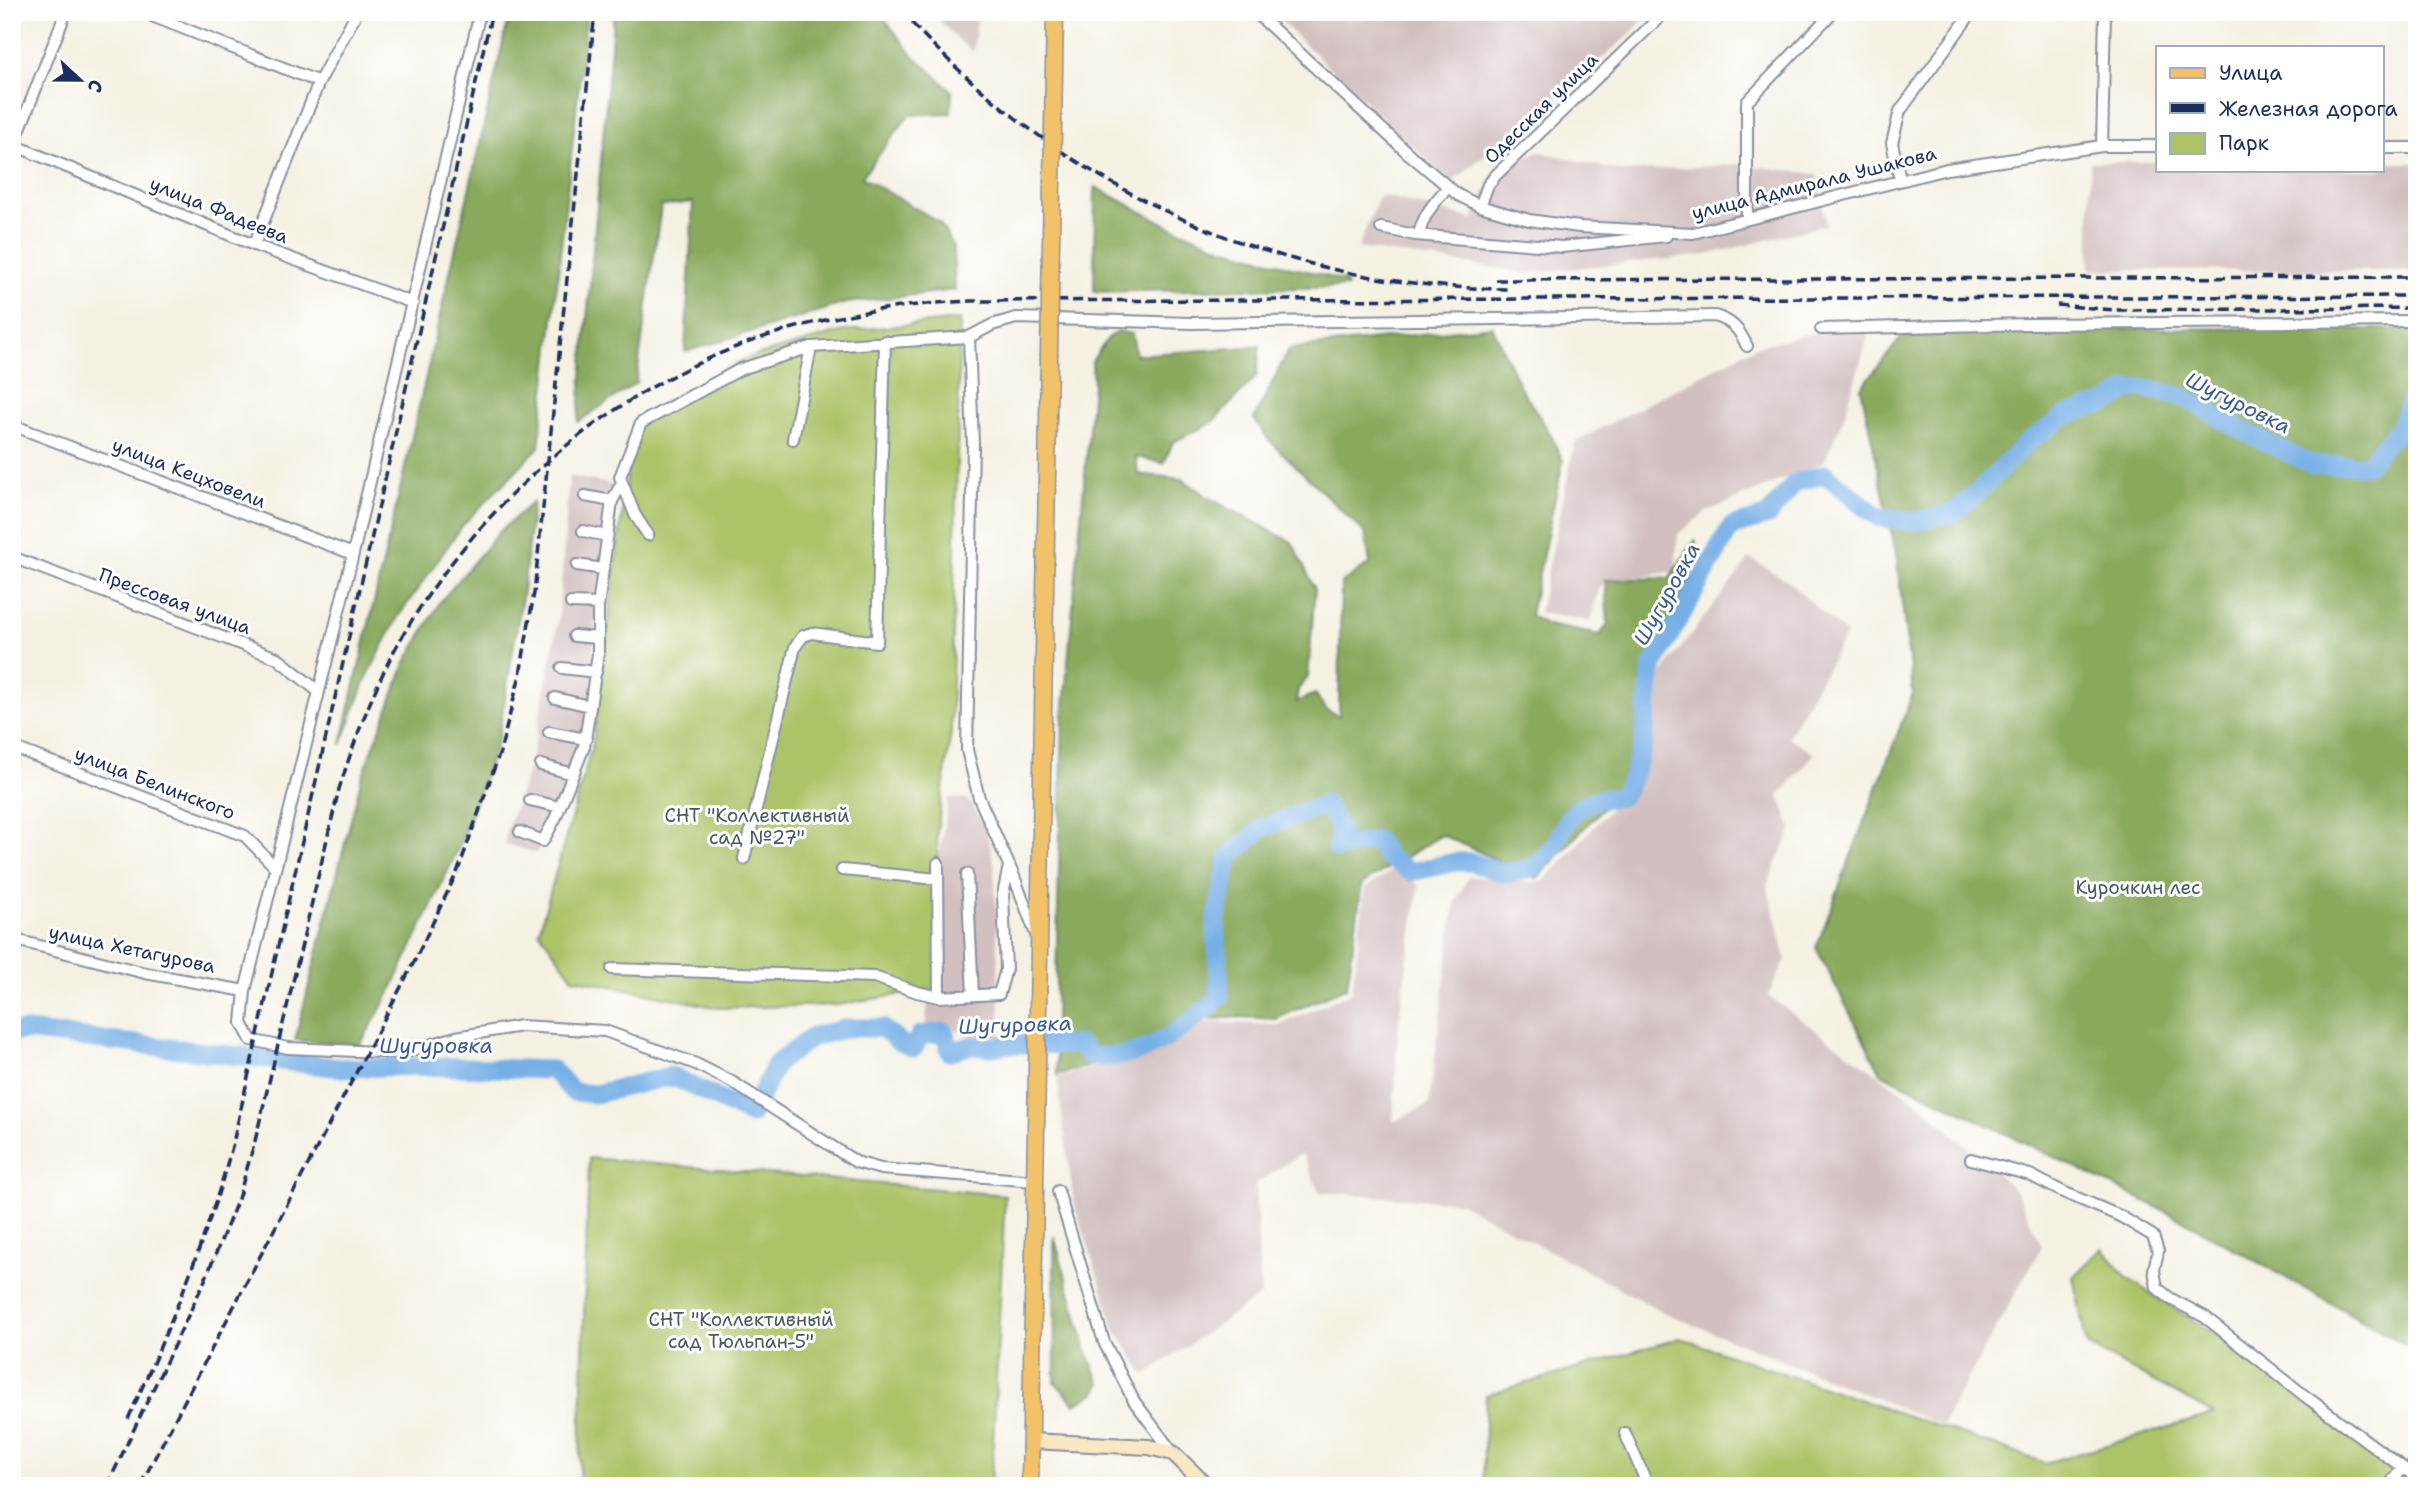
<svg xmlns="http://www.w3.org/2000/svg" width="2429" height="1498" viewBox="0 0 2429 1498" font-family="'Shantell Sans',sans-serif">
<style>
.industrial{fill:#d2bfbf}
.green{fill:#acc368;stroke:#647963;stroke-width:2}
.forest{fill:#89a95c;stroke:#526c5d;stroke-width:2}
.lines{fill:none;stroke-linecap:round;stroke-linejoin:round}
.river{stroke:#76afe6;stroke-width:19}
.street-casing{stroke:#8890a0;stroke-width:14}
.secondary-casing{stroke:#8890a0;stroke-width:18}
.primary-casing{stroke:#8890a0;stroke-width:19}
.street{stroke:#fff;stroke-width:10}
.secondary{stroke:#fae7c3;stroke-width:14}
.primary{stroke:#f2c26a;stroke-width:16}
.rail{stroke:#1b2f5e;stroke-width:3.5;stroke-dasharray:10 5;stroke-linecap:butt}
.primary-bridge-casing{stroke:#8890a0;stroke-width:19;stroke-linecap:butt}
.primary-bridge{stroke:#f2c26a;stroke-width:16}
.labels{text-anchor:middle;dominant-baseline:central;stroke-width:6;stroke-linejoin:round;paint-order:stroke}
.street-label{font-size:19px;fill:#1b2f5e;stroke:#fff}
.park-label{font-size:19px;fill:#465b61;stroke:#fff}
.water-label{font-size:21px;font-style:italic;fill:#3b5c8e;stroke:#fff}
</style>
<rect width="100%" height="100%" fill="#fff"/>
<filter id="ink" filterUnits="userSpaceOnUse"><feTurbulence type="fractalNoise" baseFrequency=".0143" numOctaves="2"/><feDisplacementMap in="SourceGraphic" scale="14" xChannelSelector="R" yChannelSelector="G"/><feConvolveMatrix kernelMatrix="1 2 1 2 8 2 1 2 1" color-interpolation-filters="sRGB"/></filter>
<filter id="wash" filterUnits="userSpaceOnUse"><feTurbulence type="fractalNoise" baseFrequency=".00686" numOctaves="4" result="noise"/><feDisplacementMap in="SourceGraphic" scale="28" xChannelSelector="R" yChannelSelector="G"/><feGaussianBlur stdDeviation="1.57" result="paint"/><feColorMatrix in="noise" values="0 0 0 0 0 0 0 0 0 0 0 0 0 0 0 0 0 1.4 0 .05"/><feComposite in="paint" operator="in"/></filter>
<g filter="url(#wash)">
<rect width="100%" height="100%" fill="#f4f1e2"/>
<!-- industrial -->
<path class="industrial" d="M932,12H978L973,52L955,37Z
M1271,12H1651L1626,38L1451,183Z
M1538,151L1623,172L1738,164L1817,174L1826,225L1706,255L1527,273L1358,248L1380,195L1473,219L1493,173Z
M2090,162H2158V170H2382V163H2417V271L2090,270Z
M1823,330L1869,333L1845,414L1824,462L1706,512L1678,534L1675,571L1604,583L1599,589L1590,621L1539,613L1575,442L1755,347Z
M569,476L618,486L595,623L591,717L543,841L536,853L505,844L506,831L530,766L559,616Z
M1750,558L1788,581L1846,634L1788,737L1814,754L1779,796L1792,829L1767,885L1786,959L1768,996L1921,1105L2015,1190L2042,1246L1942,1425L1665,1313L1459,1202L1319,1192L1302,1153L1255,1184L1261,1295L1145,1375L1115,1329L1074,1202L1057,1078L1161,1049L1199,1022L1279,1025L1352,992L1365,888L1393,870L1419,885L1399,1019L1393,1122L1429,1104L1455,902L1469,876L1525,882L1544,881L1611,808L1633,794L1652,750L1659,676Z
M949,798L967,799L986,828L994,863L1001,1038L977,1039L945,1025L925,1029L927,1008L935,972L936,874Z"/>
<!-- green -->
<path class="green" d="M960,320L951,731L937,832L940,988L837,1005L719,1008L573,978L539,931L593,743L634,420L744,359L844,331Z
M589,1158L1005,1195L991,1486H579Z
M2102,1248L2128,1279L2267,1367L2417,1478V1486H1483L1486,1395L1680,1338L2045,1463L2214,1414L2087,1345L2073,1277Z"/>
<!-- forest -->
<path class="forest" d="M510,12H587L539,447L463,525L398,617L368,675L341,745Z
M614,12H879L912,54L952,91L951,113L909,115L862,177L939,222L953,246L955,290L846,303L685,352L693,202L661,206L636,383L578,422Z
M1095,187L1169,226L1223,248L1344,281L1347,287L1094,292Z
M1492,326L1519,385L1550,433L1563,461L1530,615L1547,625L1600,635L1608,624L1605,580L1669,578L1696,539L1687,604L1641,681L1654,711L1623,787L1537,878L1442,835L1362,884L1347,987L1276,1019L1240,1017L1197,1020L1157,1048L1057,1075L1055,1021L1063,717L1093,385L1092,361L1108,338L1118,331L1132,334L1136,355L1260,346L1256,377L1212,423L1173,442L1164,463L1136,457L1138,474L1182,479L1209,498L1292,542L1315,589L1308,677L1298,689L1296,702L1315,694L1326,710L1339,716L1341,583L1370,563L1365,533L1269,440L1254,419L1289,349Z
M1909,328L2417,329V1351L2173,1215L1881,1073L1816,948L1913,693L1896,554L1861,388Z
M533,502L523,591L498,739L459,847L391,991L360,1045L295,1040L361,780L405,664L440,602L499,532Z
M1054,1236L1087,1351L1100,1384L1095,1393L1075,1404L1055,1382Z"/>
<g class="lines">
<!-- river -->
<path class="river" d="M12,1032L27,1031L341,1068L430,1066L553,1070L573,1092L595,1094L672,1076L751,1115L776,1064L812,1037L848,1028H882L899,1042L914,1048L920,1035L945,1032L950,1052L970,1046L994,1047L1009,1044L1080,1045L1091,1057C1104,1056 1118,1057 1130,1054C1164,1045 1194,1020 1220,997L1216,923L1229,857L1262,828L1326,804L1340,830L1337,849L1351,845L1377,841L1387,857L1411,872L1455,862H1471L1507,874L1533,868L1554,846L1568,819L1578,809L1595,800L1621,797L1633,777L1643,746L1652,667L1731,527L1768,516L1795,483L1825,474L1878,517L1916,522L1953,513L1979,491L2029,441L2067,415L2109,402L2127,390L2142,388L2183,397L2249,434L2313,465H2367L2399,428L2414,394L2417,393"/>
</g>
</g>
<g filter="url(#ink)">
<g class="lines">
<!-- street casing -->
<g class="street-casing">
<path id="street" d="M142,12L319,82
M480,12L353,554L245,991L242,1023L251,1040L288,1048L403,1053L456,1037L521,1026L605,1031L696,1064L732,1082L856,1162L881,1169L1035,1181
M1255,12L1409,154L1458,195L1480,206L1529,220L1579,227L1693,233L1947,169L2102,146H2158
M14,145L254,245L413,303
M2102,146L2105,12
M2382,148H2417
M12,149L66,12
M1900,180L1892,143L1900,111L1972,12
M1480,206L1488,185L1496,175L1665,12
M1747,219V102L1833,12
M1381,228L1415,235L1562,247L1666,236
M1419,235C1423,214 1435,202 1448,187
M254,245L319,82L357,12
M1821,329L2030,324L2417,321
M969,337L973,445L967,750L979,798L1013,874L1037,937
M12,425L353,554
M793,439L811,347L969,337L992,325L1016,318L1191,323L1715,316C1732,321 1739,329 1747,346
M585,496L612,501
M583,531L607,536
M648,535L635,515L620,477L641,423L741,369L811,347
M12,557L277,658L318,691
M577,565L603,569
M571,603L598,604
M574,636L598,638
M562,668L596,672
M555,698L590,706
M549,732L586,739
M12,747L245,836L275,867
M541,765L573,774
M530,800L560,807
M520,832L543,841L555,819L584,747L598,654V607L612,501L622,483
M744,859L795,647L803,636L812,633L877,642L885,341
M938,863L939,997L999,994L1006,969L1003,895L1009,866
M842,870L938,879
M967,874L973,995
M12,939L145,973L245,991
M612,969L874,977L917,992L939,997
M1971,1159L2030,1175L2063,1192L2120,1216L2153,1236L2158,1251L2154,1270L2157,1288L2171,1299L2205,1317L2305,1396L2417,1478
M1058,1191L1104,1342L1134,1401L1173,1453
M1625,1433L1648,1486
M2388,1486L2403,1468"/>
</g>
<!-- secondary casing -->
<g class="secondary-casing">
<path id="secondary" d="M1031,1441L1149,1447L1173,1453L1207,1486"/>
</g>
<!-- primary casing -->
<g class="primary-casing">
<path id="primary" d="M1030,1486L1049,356"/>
</g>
<!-- street -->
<use href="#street" class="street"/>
<!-- secondary -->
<use href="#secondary" class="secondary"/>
<!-- primary -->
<use href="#primary" class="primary"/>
<!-- rail -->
<path class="rail" d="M902,12C1059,187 1274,289 1511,289
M1496,280L2417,277
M2057,305L2114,310L2417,308
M128,1419C169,1329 207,1239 233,1143L492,12
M107,1486L205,1280L238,1199L255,1141L339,789C354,742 371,695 394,651C464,523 579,415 712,357C793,321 883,305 970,301L2417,296
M140,1486L414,962L459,868L500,752L520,675L534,593L595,12"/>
<!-- primary-bridge casing -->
<g class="primary-bridge-casing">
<path id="primary-bridge" d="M1049,356L1055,12"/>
</g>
<!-- primary-bridge -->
<use href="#primary-bridge" class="primary-bridge"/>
</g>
</g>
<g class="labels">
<!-- street labels -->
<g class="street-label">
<text transform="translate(1541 108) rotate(-44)">Одесская улица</text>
<text transform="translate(1814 183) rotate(-14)">улица Адмирала Ушакова</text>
<text transform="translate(219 210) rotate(22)">улица Фадеева</text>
<text transform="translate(189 473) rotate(21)">улица Кецховели</text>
<text transform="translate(175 601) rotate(20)">Прессовая улица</text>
<text transform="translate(155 783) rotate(21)">улица Белинского</text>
<text transform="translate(132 949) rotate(12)">улица Хетагурова</text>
</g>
<!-- park labels -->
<g class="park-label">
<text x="757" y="815">СНТ "Коллективный<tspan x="757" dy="22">сад №27"</tspan></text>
<text x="2138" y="887">Курочкин лес</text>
<text x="741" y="1319">СНТ "Коллективный<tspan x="741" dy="22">сад Тюльпан-5"</tspan></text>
</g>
<!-- water labels -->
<g class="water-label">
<text transform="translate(2238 403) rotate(26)">Шугуровка</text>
<text transform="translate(1667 594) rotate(-61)">Шугуровка</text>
<text transform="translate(1015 1025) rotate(-2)">Шугуровка</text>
<text x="436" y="1046">Шугуровка</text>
</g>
</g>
<!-- margin -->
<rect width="2429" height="1498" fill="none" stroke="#fff" stroke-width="42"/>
<!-- legend -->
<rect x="2156" y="46" width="228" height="126" fill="#ffffff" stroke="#a4acbf" stroke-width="2"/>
<rect x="2170" y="68" width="35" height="10" fill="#f2c26a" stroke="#a4acbf" stroke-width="2"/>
<text x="2219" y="80" font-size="21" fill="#1b2f5e">Улица</text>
<rect x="2170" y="103" width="35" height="10" fill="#1b2f5e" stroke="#a4acbf" stroke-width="2"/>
<text x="2219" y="116" font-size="21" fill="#1b2f5e">Железная дорога</text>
<rect x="2170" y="133" width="35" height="21" fill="#acc368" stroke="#a4acbf" stroke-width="2"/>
<text x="2219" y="150" font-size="21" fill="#1b2f5e">Парк</text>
<!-- north arrow -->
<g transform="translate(80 80) rotate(112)" stroke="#ffffff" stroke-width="5" paint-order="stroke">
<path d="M0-5L12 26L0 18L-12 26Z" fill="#1b2f5e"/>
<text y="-10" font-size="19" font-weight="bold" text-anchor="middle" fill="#1b2f5e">С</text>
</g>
</svg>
